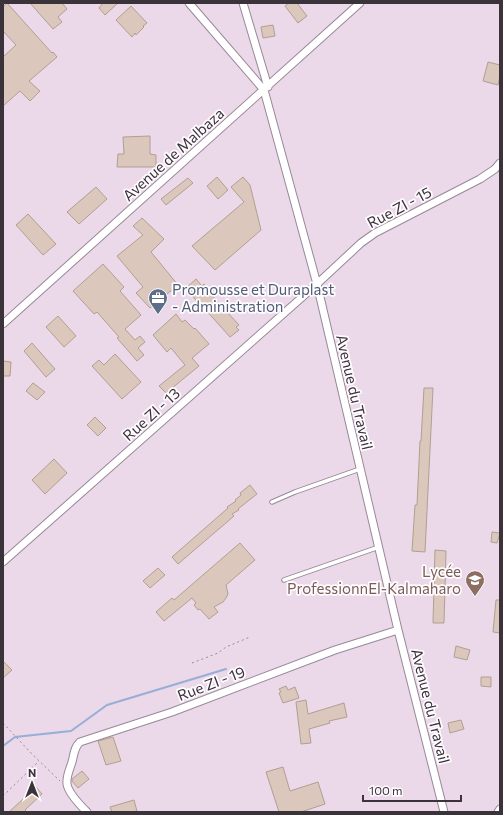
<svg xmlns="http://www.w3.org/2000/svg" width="503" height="815" viewBox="0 0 503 815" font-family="Commissioner,sans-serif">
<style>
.industrial{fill:#ebd8e8}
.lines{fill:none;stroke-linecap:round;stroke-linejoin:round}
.stream{stroke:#97aed7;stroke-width:2}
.building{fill:#dbc7bb;stroke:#b19f93}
.service-casing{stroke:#978998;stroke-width:5.5}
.minor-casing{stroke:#978998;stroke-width:9}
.path{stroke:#968b96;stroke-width:1;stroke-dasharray:2 3;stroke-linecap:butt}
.service{stroke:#fff;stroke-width:3.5}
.minor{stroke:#fff;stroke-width:7}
.labels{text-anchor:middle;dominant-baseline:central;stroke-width:3.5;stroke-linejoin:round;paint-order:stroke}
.street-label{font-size:15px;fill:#3a343a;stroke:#fffbff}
.service-label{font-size:15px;fill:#4e5e75;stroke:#fffbff;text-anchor:start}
.education-label{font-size:15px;fill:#785e54;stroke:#fffbff;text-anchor:end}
</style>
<rect width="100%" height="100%" fill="#f9e9fa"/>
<!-- industrial -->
<path class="industrial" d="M3,3H500V812H3Z"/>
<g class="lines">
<!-- stream -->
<path class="stream" d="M3,746L15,737L71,731L107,705L226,669"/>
</g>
<!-- building -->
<path class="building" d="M7,3L52,53L53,52L57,57L29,81L40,91L30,101L20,91L3,106V57L16,45L3,31V7Z
M30,3H62L67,9L58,17L62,22L53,29Z
M103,3H118L105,15L99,8Z
M289,3H297L307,16L298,23L285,6Z
M131,6L147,23L143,26L144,27L136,35L135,33L132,37L116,20Z
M273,25L275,36L263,38L261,27Z
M488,62L500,65V76L498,85L483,81Z
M150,136V154L156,155V167H117L118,154H124L123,137Z
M217,177L228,190L218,199L207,186Z
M243,177L250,185L261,230L215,270L192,246L244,202L231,187Z
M188,178L193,183L166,205L161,199Z
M96,187L107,199L79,224L67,212Z
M28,214L56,244L43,255L16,225Z
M142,218L164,239L151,252L178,285L150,308L136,293L143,287L117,256L143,235L133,226Z
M103,264L124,287L120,291L141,315L125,329L135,340L140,336L145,342L138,348L144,355L137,361L117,338L119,337L97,312L94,314L73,291Z
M196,279L202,286L204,284L216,300L239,325L236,327L239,330L230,337L205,309L204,310L186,288Z
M176,314L182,322L185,320L194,329L195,328L209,344L192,358L199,366L166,393L159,386L185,365L171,348L167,352L153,335Z
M58,316L76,336L64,347L46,327Z
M32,343L55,369L46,377L24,351Z
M115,354L141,382L122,399L92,366L99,360L104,365Z
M3,361L11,362L10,376H3Z
M33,383L45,392L37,400L26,391Z
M424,388H433L425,552L412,551L415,505H417L420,441H421Z
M95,417L106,428L98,436L87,425Z
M54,459L67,473L45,494L32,480Z
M250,485L257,494L238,509L239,510L232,514L234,516L178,564L172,557L228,508L227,507L236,501L235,500L241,495L240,493Z
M492,532L500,533L497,543L491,542Z
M240,543L255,560L226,585L228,594L226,598L223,602L214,607L218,612L209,619L200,609L198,610L194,605L196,603L192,598L164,621L156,612L172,598L174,600Z
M435,550L446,551L444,623H433Z
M158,568L165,575L150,588L143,581Z
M496,600H500V633L493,632Z
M456,646L470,650L467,660L454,657Z
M3,661L12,670L3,678Z
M481,677H491V687L481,686Z
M286,686L288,690L295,687L299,698L283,703L279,693L281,692L279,689Z
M306,700L308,714L344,703L347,717L329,721L330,723L309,729L311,743L301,744L296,702Z
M461,720L464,729L450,733L448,723Z
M113,737L121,761L106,765L98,741Z
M283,767L290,791L318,782L325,804L301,812H279L266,772Z
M82,771L89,779L78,788L72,781V779Z
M36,787L42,794L25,810L27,812H9Z
M134,800L137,811L133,812H112L110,807Z"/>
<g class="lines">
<!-- service casing -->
<g class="service-casing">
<path id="service" d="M272,502L295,492L360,469
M284,580L379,547"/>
</g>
<!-- minor casing -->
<g class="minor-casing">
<path id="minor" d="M189,3L264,90L317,284L398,630L444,812
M243,3L268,87
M3,324L360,3
M3,562L317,284L361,243L375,233L480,179L495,169L500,163
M87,812C81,806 68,792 67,784C66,776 70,769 72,762C74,755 74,747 80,742L172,712L335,650L398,630
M498,812L500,809"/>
</g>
<!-- path -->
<path class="path" d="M192,663L218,653L226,647L250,637
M3,723L31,753L60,781
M3,796L39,761"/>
<!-- service -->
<use href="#service" class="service"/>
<!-- minor -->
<use href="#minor" class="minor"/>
</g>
<!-- icons -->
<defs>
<g id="office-pin" transform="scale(1)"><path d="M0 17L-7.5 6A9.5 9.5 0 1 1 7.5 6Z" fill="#5c6f8a" stroke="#fffbff"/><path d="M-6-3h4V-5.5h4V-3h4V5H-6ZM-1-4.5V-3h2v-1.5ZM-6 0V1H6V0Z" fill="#fff"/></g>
<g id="school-pin" transform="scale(1)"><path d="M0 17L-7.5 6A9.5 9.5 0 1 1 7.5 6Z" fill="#8d6e63" stroke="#fffbff"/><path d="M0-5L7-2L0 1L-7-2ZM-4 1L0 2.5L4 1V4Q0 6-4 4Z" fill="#fff"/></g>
</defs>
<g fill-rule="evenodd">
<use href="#office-pin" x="158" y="298"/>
<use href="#school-pin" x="475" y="580"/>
</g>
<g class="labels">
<!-- street labels -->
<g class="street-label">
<text transform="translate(173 154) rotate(-42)">Avenue de Malbaza</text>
<text transform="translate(399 207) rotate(-28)">Rue ZI - 15</text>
<text transform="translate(355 392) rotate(77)">Avenue du Travail</text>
<text transform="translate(151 414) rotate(-42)">Rue ZI - 13</text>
<text transform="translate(211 683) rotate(-21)">Rue ZI - 19</text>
<text transform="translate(431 706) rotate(76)">Avenue du Travail</text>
</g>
<!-- service labels -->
<g class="service-label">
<text x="172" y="289">Promousse et Duraplast<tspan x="172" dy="17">- Administration</tspan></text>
</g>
<!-- education labels -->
<g class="education-label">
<text x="461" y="571">Lycée<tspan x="461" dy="17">ProfessionnEl-Kalmaharo</tspan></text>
</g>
</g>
<!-- border -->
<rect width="503" height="815" fill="none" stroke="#3a343a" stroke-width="8"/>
<!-- north arrow -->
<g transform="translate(32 783)" stroke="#fffbff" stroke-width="3" paint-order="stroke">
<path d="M0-3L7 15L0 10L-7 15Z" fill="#3a343a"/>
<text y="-6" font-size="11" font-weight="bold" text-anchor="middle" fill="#3a343a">N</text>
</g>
<!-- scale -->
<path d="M363 795v6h98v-6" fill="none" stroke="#3a343a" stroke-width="2"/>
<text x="369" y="795" font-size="12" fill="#3a343a" stroke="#fffbff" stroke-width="3" paint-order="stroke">100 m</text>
</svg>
